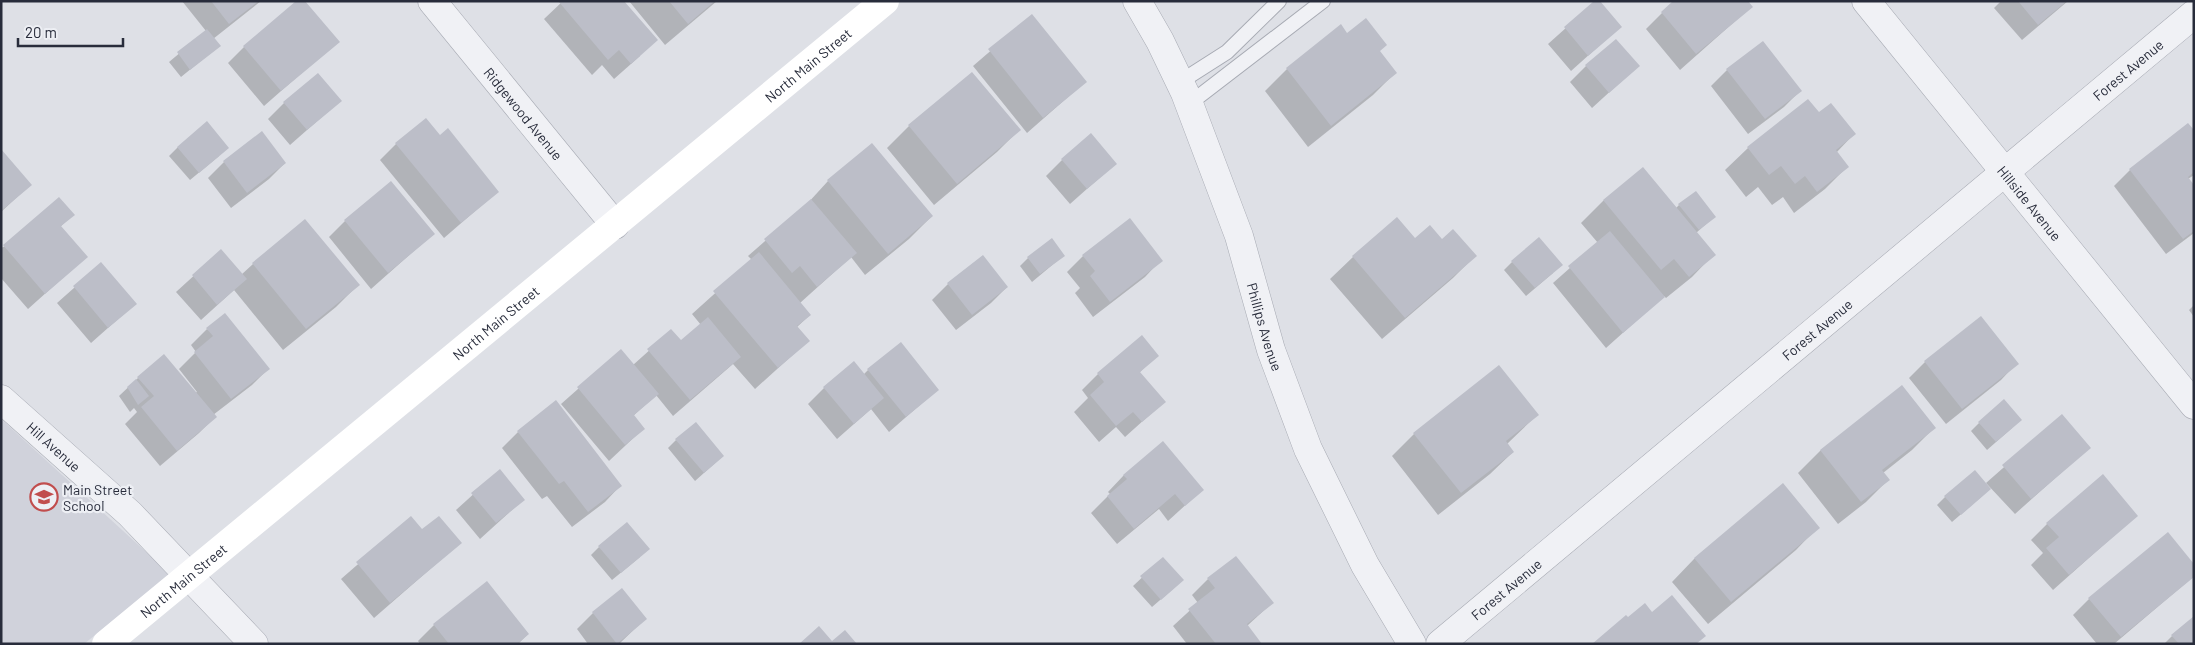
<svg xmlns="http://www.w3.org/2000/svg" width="2195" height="645" viewBox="0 0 2195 645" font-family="Barlow,sans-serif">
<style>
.built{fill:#d0d2db}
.shadow{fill:#0003}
.building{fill:#bcbec8}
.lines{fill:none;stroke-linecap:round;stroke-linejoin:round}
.lane-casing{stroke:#a7aab3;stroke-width:16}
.street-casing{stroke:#a7aab3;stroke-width:29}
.lane{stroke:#f0f1f5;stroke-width:14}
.street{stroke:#f0f1f5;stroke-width:28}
.secondary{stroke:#fff;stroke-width:28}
.labels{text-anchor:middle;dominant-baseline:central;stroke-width:4.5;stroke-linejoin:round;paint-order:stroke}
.street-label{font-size:14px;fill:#282c3b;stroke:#edeff4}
.poi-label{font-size:14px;fill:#282c3b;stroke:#edeff4;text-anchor:start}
</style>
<rect width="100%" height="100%" fill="#dee0e6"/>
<!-- built -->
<path class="built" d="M1,419L170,574L84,644H1Z"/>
<!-- shadow -->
<path class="shadow" d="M182,1H261L213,39L219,46L181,77L169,62L206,31Z
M563,1L640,56L614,79L602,65L592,75L544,19Z
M629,1H717L665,45Z
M1596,1L1620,27L1571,71L1548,44Z
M2001,1H2068L2022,40L1994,8Z
M1751,7L1680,70L1646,29L1662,13Z
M1031,16L1085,82L1027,133L973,66Z
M1341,26L1347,35L1379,52L1395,73L1373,95L1308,147L1265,91L1287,69Z
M338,41L264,106L228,63L244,47Z
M1763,42L1800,91L1784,107L1748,134L1711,86L1727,70Z
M1586,66H1638L1592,108L1570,82Z
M1808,100L1818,114L1854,134L1836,153L1847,167L1825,189L1794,213L1783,197L1772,205L1758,187L1746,197L1725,170L1748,148Z
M340,101L290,145L268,119L284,103Z
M2188,125L2194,132V175L2188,179L2194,187V233L2166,254L2114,186L2130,170Z
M909,126L1019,130L997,152L934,205L887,148Z
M439,137L497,192L444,238L380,160L396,144Z
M178,147L219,156L190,180L169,156Z
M1,151L30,185L1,212Z
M1062,160L1115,164L1070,204L1046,176Z
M224,162L285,163L269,179L231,208L208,178Z
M1643,169L1676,208L1679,205L1714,217L1696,233L1714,254L1692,277L1666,298L1664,296L1606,348L1553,283L1598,243L1581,223L1603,201Z
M828,181L932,216L909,239L865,275L851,257L800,303L810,315L797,327L808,341L755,389L733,364L673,416L656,395L633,416L643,429L609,461L561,404L621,351L633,365L671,331L681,341L701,325L692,314L752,260L748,256L807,204Z
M73,215L60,227L86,257L28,309L1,278V248Z
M345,221L433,234L371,289L329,237Z
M1415,240L1475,256L1453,278L1382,339L1330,279L1353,257Z
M221,251L241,275L253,264L358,285L336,307L283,350L234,290L201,320L176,292Z
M1063,256L1032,282L1020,266L1028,258Z
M1083,256L1161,260L1145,277L1093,317L1075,293L1080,288L1067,272Z
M1512,262L1553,273L1526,296L1504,270Z
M101,264L135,304L91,343L57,303Z
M948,284L1007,287L991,303L956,330L932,300Z
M2194,305V317L2189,310Z
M207,329L268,369L252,385L213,415L215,417L199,433L160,466L125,424L137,412L134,408L130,412L119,396L138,378L195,393L197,392L179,369L196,352L191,345Z
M1157,355L1139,373L1164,402L1125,437L1116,427L1099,442L1074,412L1088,398L1082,390L1098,374Z
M1925,362L2017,363L2001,380L1946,424L1909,378Z
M868,370L937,390L889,432L871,409L837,439L808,404L824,388L863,375Z
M1902,387L1934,428L1912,450L1883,473L1888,480L1866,502L1838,524L1798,473L1820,451Z
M1537,415L1507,444L1513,452L1490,474L1438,515L1392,456L1414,434Z
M2062,416L2089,448L2015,514L1986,483Z
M1979,423L2012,428L1987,450L1971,431Z
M518,432L621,485L605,502L572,527L547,496L542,499L502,448Z
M676,440L723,456L695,481L668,448Z
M499,471L523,500L480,539L456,510Z
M1124,475L1202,490L1168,521L1159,509L1117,544L1091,513L1110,494L1108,492Z
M1783,485L1818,527L1796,550L1708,624L1672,582L1694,559Z
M1945,497H1981L1952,522L1937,505Z
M2137,515L2053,590L2031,565L2043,553L2031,540L2047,524Z
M411,518L422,531L460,543L374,618L341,579Z
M599,547L640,557L612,580L591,555Z
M1163,558L1174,588L1152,607L1133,586Z
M2194,576L2114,644H2097L2073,615L2089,599Z
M1208,579L1272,603L1247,626L1260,644H1187L1173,626L1198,603L1192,595Z
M487,583L528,634L518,644H420L418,641L434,625Z
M593,613L645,619L619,644H588L577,629Z
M2172,636L2194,644H2164Z"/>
<!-- building -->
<path class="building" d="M211,1H259L229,24Z
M296,1H305L340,42L281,91L243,46Z
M561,1H624L658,40L631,64L619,50L608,60L559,2Z
M669,1H715L688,24Z
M1594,1H1600L1622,27L1588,56L1564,27Z
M1673,1H1748L1753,7L1696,54L1661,12Z
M2018,1H2067L2038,25Z
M1032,14L1087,82L1043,118L988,49Z
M1366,18L1387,45L1380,51L1397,73L1331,126L1286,68L1341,24L1347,33Z
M207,29L221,46L190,70L177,52Z
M1616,39L1640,66L1609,93L1585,65Z
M1763,41L1802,91L1765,119L1726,69Z
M972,72L1021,130L957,184L908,125Z
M318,73L342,101L307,130L283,102Z
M1808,99L1819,112L1831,103L1856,134L1836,150L1849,167L1817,192L1805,176L1795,184L1781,166L1769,175L1747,147Z
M426,118L440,135L448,128L499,192L461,223L395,143Z
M207,121L229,148L199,173L177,147Z
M2188,123L2194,130V172L2188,177L2194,185V231L2183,239L2129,169Z
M262,131L286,163L247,193L223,161Z
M1091,133L1117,164L1087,189L1061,159Z
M872,143L933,216L888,254L827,180Z
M1,149L32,185L1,211Z
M1643,167L1716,255L1689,277L1674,259L1661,270L1603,200Z
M391,181L435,234L388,273L344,220Z
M1696,191L1716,217L1699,230L1678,204Z
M59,197L75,215L61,226L88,257L45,294L3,245Z
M811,199L857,253L817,287L800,266L792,273L764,239Z
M1397,217L1415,238L1430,225L1442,239L1453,229L1477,256L1405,318L1352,256Z
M1130,218L1163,261L1110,302L1090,276L1095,271L1082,255Z
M305,219L360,285L306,329L252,263Z
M1610,231L1665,297L1623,333L1568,266Z
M1539,237L1563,265L1535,288L1511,261Z
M1052,238L1065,256L1040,274L1027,257Z
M221,249L247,279L217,305L192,275Z
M759,252L811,315L797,326L810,341L778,368L713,291Z
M983,255L1008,287L972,315L947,283Z
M101,262L137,304L108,328L73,286Z
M225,313L270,369L231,399L194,352L213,336L206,328Z
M1981,316L2019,364L1962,409L1924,361Z
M708,317L741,357L690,400L647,349L671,329L681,340Z
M1142,335L1159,356L1140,372L1166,402L1142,422L1133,412L1116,426L1090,395L1104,382L1097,373Z
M901,342L939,390L906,417L867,369Z
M621,349L659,394L634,415L645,429L625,445L577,387Z
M164,354L217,417L177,451L141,407L154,396L137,377Z
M854,361L884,398L854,424L823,387Z
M1499,365L1539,415L1506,441L1514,452L1461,493L1413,433Z
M136,379L149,396L138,405L127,387Z
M1902,385L1936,428L1882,470L1890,480L1861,502L1820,450Z
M2004,399L2022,420L1996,442L1978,422Z
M556,400L622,486L588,512L564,481L559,484L517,431Z
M2062,414L2091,448L2031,499L2002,465Z
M696,422L724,456L704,473L675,439Z
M1163,441L1204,490L1185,506L1175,494L1134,529L1107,496L1127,479L1123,475Z
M500,469L525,500L496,523L471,493Z
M1975,470L1991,489L1961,515L1944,496Z
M2103,474L2138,516L2069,575L2046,548L2059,537L2046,523Z
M1783,483L1820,528L1731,602L1694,558Z
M411,516L422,529L439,516L462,543L390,603L356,562Z
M627,522L650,549L621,573L598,546Z
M2168,532L2194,564V577L2121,637L2088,598Z
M1236,556L1274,603L1247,624L1262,644H1216L1188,609L1215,588L1207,578Z
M1163,557L1184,580L1161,600L1140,576Z
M487,581L529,634L517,644H449L433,624Z
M622,588L647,619L617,644L592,612Z
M1672,595L1706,636L1696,644H1592L1626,615L1628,617L1645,603L1652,612Z
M2194,616V644H2179L2171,635Z
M819,626L832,641L845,630L857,644H799Z"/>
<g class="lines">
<!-- lane casing -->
<g class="lane-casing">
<path id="lane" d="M1180,82L1227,52L1279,1
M1189,104L1323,1"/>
</g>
<!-- street casing -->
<g class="street-casing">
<g id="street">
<path id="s1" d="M432,1L615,225"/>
<path id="s2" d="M1137,1L1160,41L1185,93L1239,236L1271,350L1308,449L1365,565L1412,644"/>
<path id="s3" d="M1866,1L2194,405"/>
<path id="s4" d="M1,399L130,514L254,644"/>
<path id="s5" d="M1440,644L2194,14"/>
</g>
</g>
<!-- lane -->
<use href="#lane" class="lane"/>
<!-- street -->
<use href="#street" class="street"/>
<!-- secondary -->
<path class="secondary" id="s6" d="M106,644L885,1"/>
</g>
<!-- icons -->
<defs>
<g id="school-ring" transform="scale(1.4375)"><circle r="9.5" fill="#edeff4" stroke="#c14d4d" stroke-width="1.5"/><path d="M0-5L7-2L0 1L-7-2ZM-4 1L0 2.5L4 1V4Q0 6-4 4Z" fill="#c14d4d"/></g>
</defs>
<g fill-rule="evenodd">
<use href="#school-ring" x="44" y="497"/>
</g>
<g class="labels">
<!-- street labels -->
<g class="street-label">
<text stroke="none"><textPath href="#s6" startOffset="910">North Main Street</textPath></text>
<text stroke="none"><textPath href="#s5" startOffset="896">Forest Avenue</textPath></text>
<text stroke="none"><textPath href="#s1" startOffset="145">Ridgewood Avenue</textPath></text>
<text stroke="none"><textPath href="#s3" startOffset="260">Hillside Avenue</textPath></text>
<text stroke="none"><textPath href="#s6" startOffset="505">North Main Street</textPath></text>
<text stroke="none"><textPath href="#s2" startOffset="351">Phillips Avenue</textPath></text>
<text stroke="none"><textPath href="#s5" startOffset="491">Forest Avenue</textPath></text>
<text stroke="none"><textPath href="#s4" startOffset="71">Hill Avenue</textPath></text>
<text stroke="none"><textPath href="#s6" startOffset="100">North Main Street</textPath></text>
<text stroke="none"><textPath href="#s5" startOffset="86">Forest Avenue</textPath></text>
</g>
<!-- poi labels -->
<g class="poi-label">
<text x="63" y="489">Main Street<tspan x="63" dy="16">School</tspan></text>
</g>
</g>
<!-- border -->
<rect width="2195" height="645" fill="none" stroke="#282c3b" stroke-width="5"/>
<!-- scale -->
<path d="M18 38v8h105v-8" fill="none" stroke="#282c3b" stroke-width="2.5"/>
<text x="25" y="38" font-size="15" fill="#282c3b" stroke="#edeff4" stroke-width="4" paint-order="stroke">20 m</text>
</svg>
